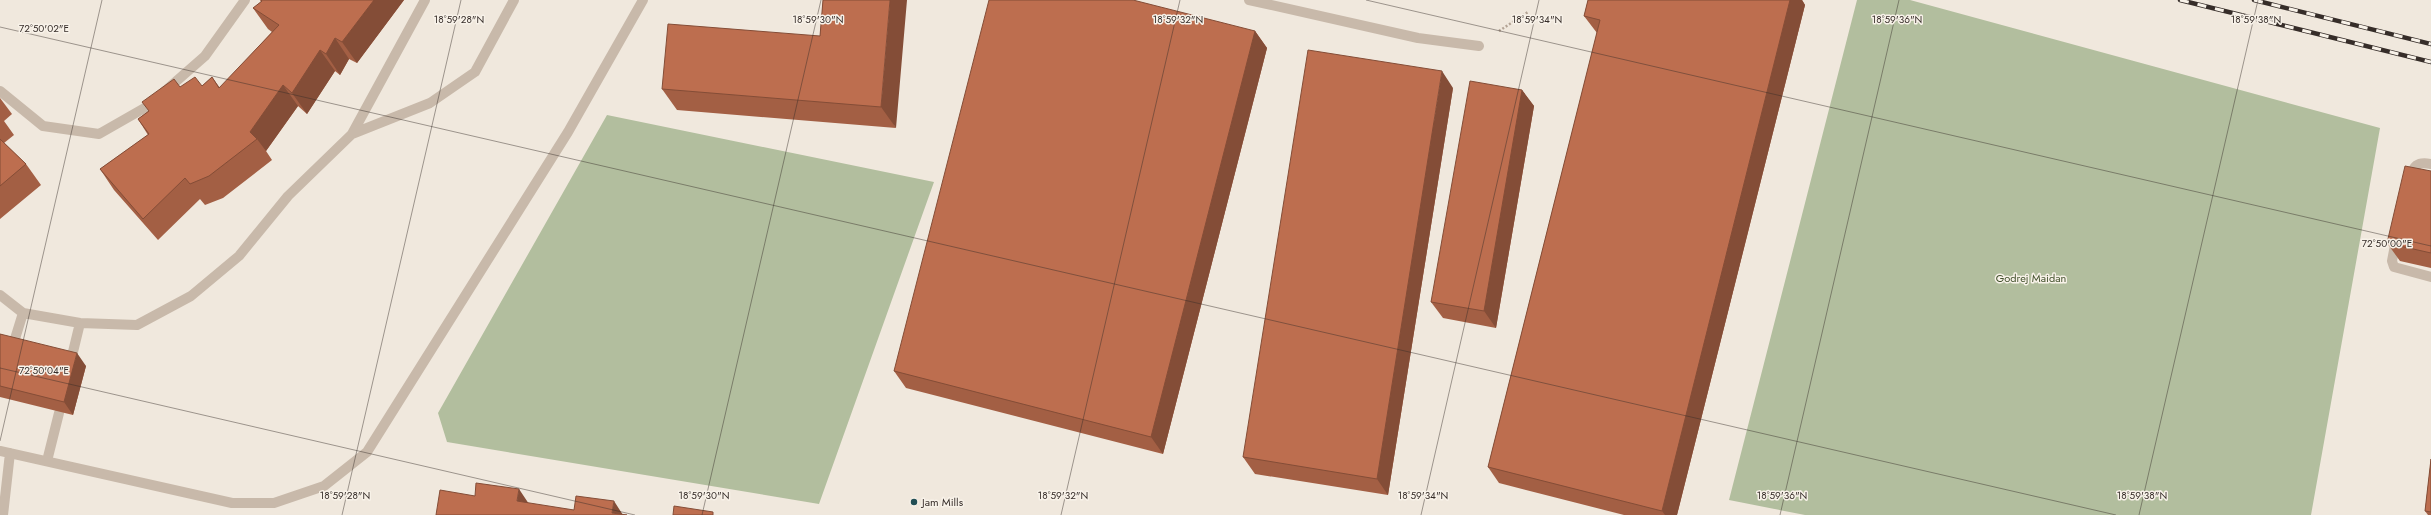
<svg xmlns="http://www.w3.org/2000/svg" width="2431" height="515" viewBox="0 0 2431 515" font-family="Jost,sans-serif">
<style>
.park{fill:#b2be9e}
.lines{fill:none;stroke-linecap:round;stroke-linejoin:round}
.path{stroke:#b3a394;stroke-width:2.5;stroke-dasharray:2 2;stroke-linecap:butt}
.lane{stroke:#c8b9aa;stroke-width:10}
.street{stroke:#c8b9aa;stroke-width:10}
.rail-casing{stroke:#362d29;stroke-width:4.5}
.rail{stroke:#f8f2e9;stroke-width:3;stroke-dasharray:9;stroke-linecap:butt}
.wall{fill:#a35f44}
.shaded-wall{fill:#844d37}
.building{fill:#bd6e4f;stroke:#844d37}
.ticks{fill:none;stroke:#362d29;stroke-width:1;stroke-opacity:0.45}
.poi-dot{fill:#214e54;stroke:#f8f2e9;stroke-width:1.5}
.labels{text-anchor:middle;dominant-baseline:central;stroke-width:3;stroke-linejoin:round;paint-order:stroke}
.park-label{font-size:11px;fill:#43522e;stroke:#f8f2e9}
.poi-label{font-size:11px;fill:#362d29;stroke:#f8f2e9;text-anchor:start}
.ticks-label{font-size:10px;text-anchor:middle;fill:#362d29;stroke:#f8f2e9;stroke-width:3;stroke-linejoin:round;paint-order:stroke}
</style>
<rect width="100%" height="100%" fill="#f0e8dd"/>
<!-- park -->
<path class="park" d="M1857,0H1910L2380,128L2311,515H1805L1729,500Z
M607,115L934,182L819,504L447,442L438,413Z"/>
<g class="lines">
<!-- path -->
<path class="path" d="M1499,31L1528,12"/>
<!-- lane -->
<path class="lane" d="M2410,179C2413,166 2417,161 2431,164
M2396,240L2392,261L2394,267L2431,277"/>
<!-- street -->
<path class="street" d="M1249,0L1418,38L1479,46
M0,91L43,126L99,134L148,106L205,56L245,0
M352,134L425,0
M0,295L23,313L80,323L137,325L191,296L239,256L288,196L352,134L430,103L475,72L514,0
M14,342L23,313
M72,356L80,323
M0,451L232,503H274L324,486L367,452L568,132L643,0
M47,461L59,413
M3,515L10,453"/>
<!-- rail casing -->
<g class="rail-casing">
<path id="rail" d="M2180,0L2431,62
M2254,0L2431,44"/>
</g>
<!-- rail -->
<use href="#rail" class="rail"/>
</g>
<!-- wall -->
<path class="wall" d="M260,0H404L357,63L349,59L340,75L335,71L307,114L298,106L266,151L272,160L223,198L205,205L200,199L158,240L114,190L100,169L148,135L138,119L180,87L202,86L212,77L220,88L272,32L268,29L253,8L261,2Z
M823,0L896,128L677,110L662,89L820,36Z
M1588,0H1802L1805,5L1677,515H1624L1499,483L1488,467L1597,33L1584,16Z
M1255,31L1267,48L1163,454L906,388L894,371Z
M1453,88L1388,495L1255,474L1243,457Z
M1522,90L1534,106L1496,328L1443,318L1431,302Z
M0,98L12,114L4,121L14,135L4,143L26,164L41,185L0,219Z
M2431,171V268L2400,261L2387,243Z
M0,334L86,366L73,415L0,397Z
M2431,459V515H2428L2425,511Z"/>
<!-- shaded-wall -->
<path class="shaded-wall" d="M374,0H404L357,63L342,42Z
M890,0H907L896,128L881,107Z
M1790,0H1802L1805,5L1677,515H1665L1662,511Z
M1255,31L1267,48L1163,454L1151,437Z
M335,38L349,59L340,75L326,54Z
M320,50L335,71L307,114L292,93Z
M1442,71L1453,88L1388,495L1377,479Z
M283,85L298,106L266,151L257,139L250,132Z
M1522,90L1534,106L1496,328L1484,311Z
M77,353L86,366L73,415L64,402Z
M519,489L533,510L517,501Z
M614,501L623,515L612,513Z"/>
<!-- building -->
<path class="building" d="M261,0H374L342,42L335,38L326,54L320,50L292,93L283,85L250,132L257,139L209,176L190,184L185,178L143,219L100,169L149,134L138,119L149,111L142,102L174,79L180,87L195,77L202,86L212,77L219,88L279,25L253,8L262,1Z
M823,0H890L881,107L662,89L668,24L820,36Z
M989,0H1133L1255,31L1151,437L894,371Z
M1588,0H1790L1662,511L1488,467L1600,20L1584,16Z
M1308,50L1442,71L1377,479L1243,457Z
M1470,81L1522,90L1484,311L1431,302Z
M0,139L26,164L0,186Z
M2405,166L2431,171V253L2387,243Z
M0,334L77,353L64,402L0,386Z
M2431,459V512L2425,511Z
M476,483L519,489L517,501L574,510L576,496L614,501L612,513L627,515H436L440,490L475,496Z
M674,506L713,512V515H673Z"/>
<!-- ticks -->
<path class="ticks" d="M1366,0L2431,246M0,27L2116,515M0,368L635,515M0,441L102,0M342,515L461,0M702,515L821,0M1061,515L1180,0M1421,515L1539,0M1780,515L1899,0M2139,515L2258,0"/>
<!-- markers -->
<circle class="poi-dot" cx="914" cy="502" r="4"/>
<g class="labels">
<!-- park labels -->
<g class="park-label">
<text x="2031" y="278">Godrej Maidan</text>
</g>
<!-- poi labels -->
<g class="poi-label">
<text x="922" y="502">Jam Mills</text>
</g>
</g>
<g class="ticks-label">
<text x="459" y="23">18°59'28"N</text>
<text x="818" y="23">18°59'30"N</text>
<text x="1178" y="23">18°59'32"N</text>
<text x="1537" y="23">18°59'34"N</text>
<text x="1897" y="23">18°59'36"N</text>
<text x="2256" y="23">18°59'38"N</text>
<text x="44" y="32">72°50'02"E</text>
<text x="2387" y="247">72°50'00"E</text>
<text x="44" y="374">72°50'04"E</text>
<text x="345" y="499">18°59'28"N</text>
<text x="704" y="499">18°59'30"N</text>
<text x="1063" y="499">18°59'32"N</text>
<text x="1423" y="499">18°59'34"N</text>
<text x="1782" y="499">18°59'36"N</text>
<text x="2142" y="499">18°59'38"N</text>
</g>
</svg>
